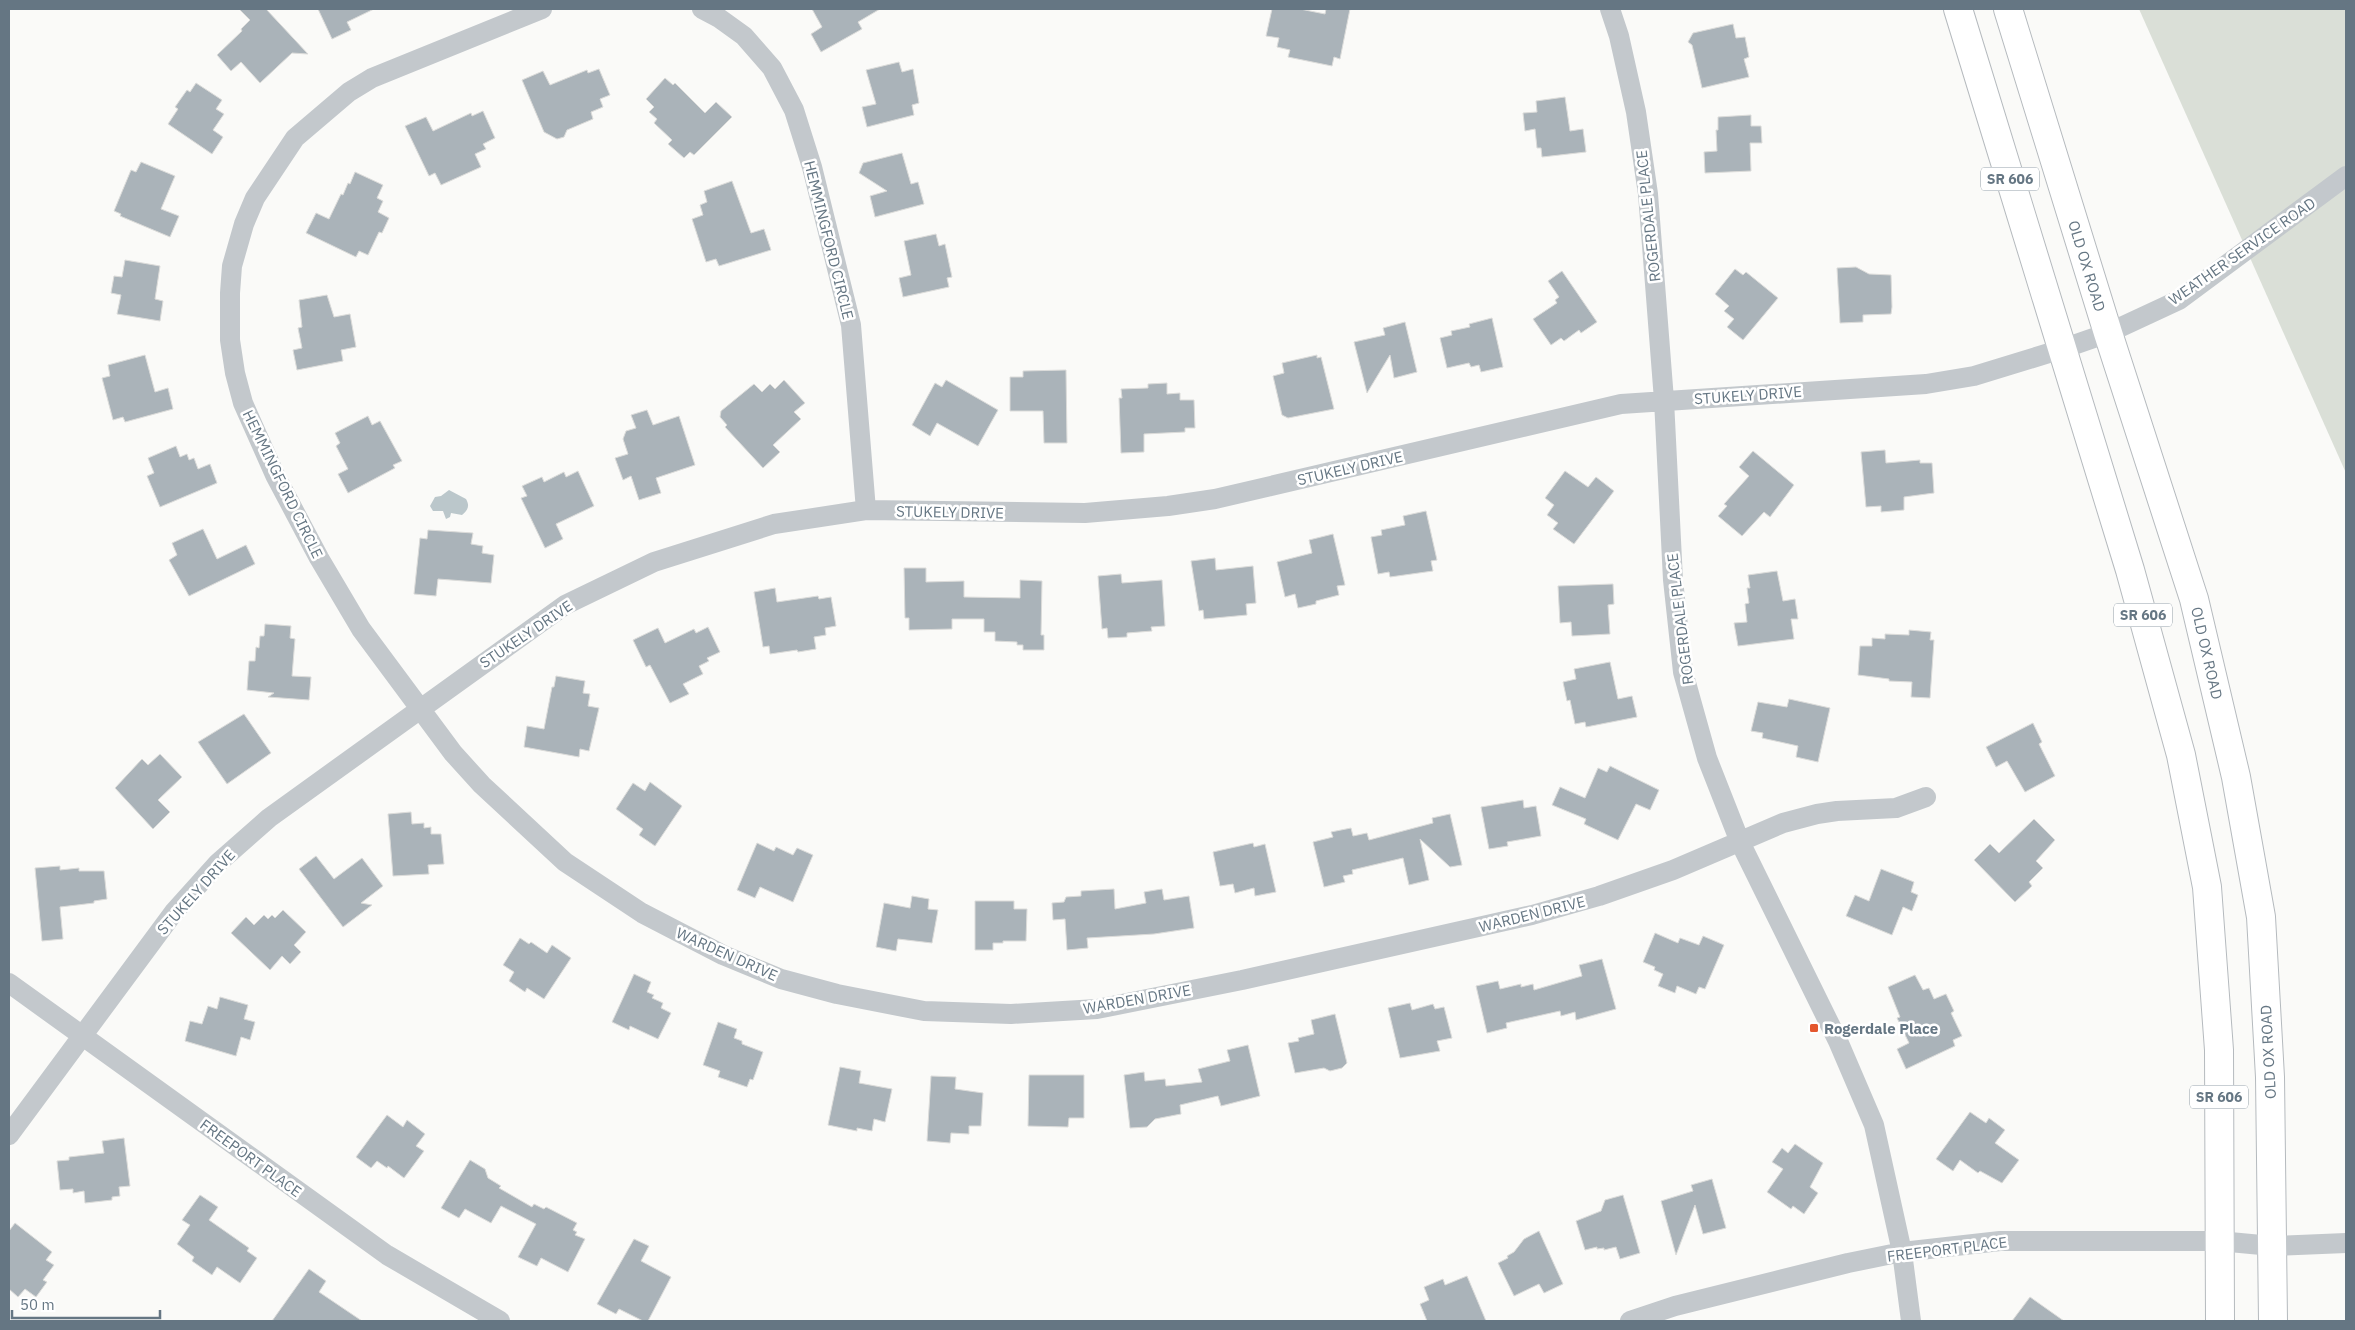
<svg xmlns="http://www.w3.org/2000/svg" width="2355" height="1330" viewBox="0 0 2355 1330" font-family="'IBM Plex Sans',sans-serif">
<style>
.green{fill:#dadfd7}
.water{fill:#bbc7cb}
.building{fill:#aab3b9;stroke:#dcdcda}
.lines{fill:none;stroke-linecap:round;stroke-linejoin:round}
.primary-casing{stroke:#b5babe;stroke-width:30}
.street{stroke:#c3c8cc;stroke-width:20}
.primary{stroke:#fff;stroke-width:28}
.poi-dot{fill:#e4572e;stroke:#fff;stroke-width:2}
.labels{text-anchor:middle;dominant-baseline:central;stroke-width:5;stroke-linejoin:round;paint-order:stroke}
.shield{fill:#fff;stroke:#939fa8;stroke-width:1}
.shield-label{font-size:14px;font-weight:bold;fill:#657683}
.street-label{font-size:15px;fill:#657683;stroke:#fff}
.poi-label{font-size:15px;font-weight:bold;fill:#657683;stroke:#fff;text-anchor:start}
</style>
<rect width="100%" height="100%" fill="#fafaf8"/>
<!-- green -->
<path class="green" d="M2139,9H2346V473Z"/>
<!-- water -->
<path class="water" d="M449,490L466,499C470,506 468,510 462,515L451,513L450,517L446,519L443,511H433L430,506L435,497L441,496Z"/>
<!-- building -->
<path class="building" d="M239,9H266L308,54L292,53L260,83L241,62L231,71L217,55L242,31L241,29L250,20Z
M318,9H374L347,22L351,30L332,39Z
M812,9H880L858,22L862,29L821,52L811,34L822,27Z
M1272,9H1300L1325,14L1326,9H1350L1340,59L1334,57L1332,66L1288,57L1290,50L1277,47L1279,38L1266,36Z
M1733,24L1736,38L1745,37L1749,57L1744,59L1749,77L1702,88L1692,45L1688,42L1693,33Z
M899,62L902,72L913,69L919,103L912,105L914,115L867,127L862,107L876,104L866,70Z
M599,69L610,95L600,99L603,107L591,112L593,119L567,130L564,137L557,139L544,132L522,80L543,71L550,85L587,70L588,73Z
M665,78L673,85L675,83L705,113L716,102L732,117L694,155L690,152L684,158L668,144L672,140L654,123L657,119L649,112L654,107L646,99Z
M196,83L222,100L216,109L224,114L213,130L223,137L212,154L168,124L178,109L175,107L187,90L190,92Z
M1565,97L1570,131L1583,129L1586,152L1542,157L1541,148H1537L1535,129L1525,131L1523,113L1537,112L1536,101Z
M483,111L495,138L483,144L486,149L475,154L481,167L441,185L435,173L429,176L405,126L426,117L433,131L471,113L472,116Z
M1751,115V126H1761L1762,143H1750L1751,171L1705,173L1704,152L1717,151L1716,130H1718V117Z
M902,153L911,184L918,182L924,204L875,217L870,196L887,191L859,173L863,163Z
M141,162L175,176L161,209L179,216L170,237L120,216L121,214L114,211L131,170L136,172Z
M355,172L383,185L377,198L383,201L378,212L389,218L382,233L379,232L368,255L359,251L356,257L306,233L316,213L329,219L341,194L343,195L348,183L350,184Z
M732,181L751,233L764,229L771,250L719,266L716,259L706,262L692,219L703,215L700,205L707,202L704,191Z
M936,234L939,246L945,244L952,277L947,278L949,287L903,297L899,278L911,275L904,241Z
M125,260L160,266L155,299L163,301L160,321L117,314L121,295L111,293L114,276L122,277Z
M1856,267L1869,274L1891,275L1892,307L1891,314L1863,315V322L1840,323L1837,268Z
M1735,269L1743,275L1746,272L1778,298L1743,340L1727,327L1734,319L1724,311L1729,306L1715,294Z
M1562,271L1597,322L1581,333L1579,330L1564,341L1561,338L1551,345L1533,319L1557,303L1555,300L1559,297L1548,281Z
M327,295L334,317L350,314L356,347L341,350L343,361L297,370L293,350L302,348L298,328L302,327L299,300Z
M1492,318L1503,367L1481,372L1479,365L1471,367L1469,363L1447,368L1440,338L1452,335L1451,331L1470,327L1469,324Z
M1405,322L1417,372L1394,378L1390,355L1367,393L1354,342L1385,335L1383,328Z
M145,355L155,392L168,388L173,409L125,422L123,417L113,420L102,378L110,376L108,365Z
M1317,355V358L1321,357L1334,409L1288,418L1282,415L1273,376L1284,373L1282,363Z
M1066,370L1067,443H1044L1043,411H1010V377H1023V371Z
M784,380L805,403L794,412L801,419L773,445L780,452L763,468L725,427L727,425L720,417L721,411L754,384L762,392L770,384L775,389Z
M946,380L998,410L978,446L937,423L930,436L912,425L935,383L942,387Z
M1167,383V394L1180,393V400H1194L1195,428H1185V432L1144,434V452L1121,453L1119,398H1122L1121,389L1148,388V384Z
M647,410L653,425L679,416L695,465L656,478L661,493L639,500L631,476L623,480L615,458L628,454L623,439L626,431L636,428L631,415Z
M368,416L372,425L380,421L402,461L393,465L395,468L348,493L338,474L348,469L336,446L340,443L335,433Z
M176,446L180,457L187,454L189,460L194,458L198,469L210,464L217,483L160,507L147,476L154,473L148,458Z
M1885,450L1886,463L1920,460V463H1932L1934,493L1904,497V510L1881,512V506L1866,507L1861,452Z
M1753,451L1794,485L1770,517L1764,512L1742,536L1718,516L1727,506L1724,504L1749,476L1739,467Z
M578,471L594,506L556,524L563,539L545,548L521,498L527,496L522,486L542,477L544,482L564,472L566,477Z
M1565,471L1588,487L1596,477L1614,491L1574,544L1553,529L1558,523L1547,515L1554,505L1545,498Z
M1426,511L1437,560L1431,561L1433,571L1390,577L1389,572L1378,574L1371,537L1382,535L1381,530L1405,525L1403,516Z
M203,529L217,559L246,545L255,564L189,596L169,560L177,555L172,543Z
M428,530L473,533L471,544L483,546L482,553L494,555L491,583L438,579L436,596L414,594L420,538L427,539Z
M1333,534L1345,585L1337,586L1339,595L1316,601V604L1298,608L1295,594L1285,597L1277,562L1312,553L1309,540Z
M1215,558L1216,570L1253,566L1256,603L1246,604L1247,615L1204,619L1203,610L1199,611L1191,561Z
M904,568H926V582L964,581V597L1020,598V580L1042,581L1041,635H1044V650H1023V645H1017V642L995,641V632H984V619H952V629L909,630V618H905Z
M1777,571L1783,601L1795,599L1798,619H1791L1794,639L1738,646L1734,623L1747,622L1745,604L1749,603L1747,588H1750L1748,575Z
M1121,574L1122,583L1162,580L1165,626L1151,627L1152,631L1127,633V637L1108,638L1107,628L1102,629L1098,576Z
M1613,584L1614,604L1608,605L1610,634L1572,636L1571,622L1560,623L1558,586Z
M775,588L777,602L818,596L819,599L831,597L836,626L825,628L826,635L814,637L816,649L798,652L797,650L770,654L769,646L763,647L754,592Z
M265,624L291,626L290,638L295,639L292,676L311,677L309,700L268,697L274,693L247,690L249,661H255L256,647L259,648L260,636H264Z
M708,627L720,652L707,658L709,661L699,666L703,674L683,684L689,694L670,703L650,665L646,667L633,640L658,628L665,643L694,629L696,633Z
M1909,630L1931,632L1930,640H1934L1930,698L1911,697L1912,682L1889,681V679L1858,675L1860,646H1872V638L1885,639V634L1909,635Z
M1610,662L1618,699L1632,696L1637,717L1586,727L1585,722L1575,724L1570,700L1567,701L1563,682L1576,679L1574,669Z
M556,676L585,681L583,693L590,694L588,706L599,708L589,751L580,749L579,757L524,747L527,726L544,729L552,687H554Z
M1789,699L1830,708L1818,762L1796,757L1798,746L1762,738L1763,733L1751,731L1758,702L1787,707Z
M244,714L271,753L227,784L198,742Z
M2033,723L2042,742L2039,744L2055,776L2025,792L2007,761L1996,767L1986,747Z
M160,754L182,777L158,800L170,812L153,829L115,788L142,759L148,765Z
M1610,766L1659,790L1650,810L1636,804L1618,840L1584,824L1586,819L1552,805L1560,787L1585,798L1598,768L1607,772Z
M650,782L682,806L655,846L639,835L643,829L616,809L633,783L645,791Z
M1523,800L1524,808L1536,806L1541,836L1507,842L1508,846L1489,849L1481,807Z
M411,812L412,824L424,823V828L431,827V834H441L444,864L428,865L429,874L393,876L388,814Z
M1450,814L1462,865L1450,867L1420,839L1429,880L1409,885L1403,858L1352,870L1353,874L1343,876L1345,882L1324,887L1313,842L1333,837L1331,832L1351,828L1353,836L1367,833L1369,840L1433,823L1432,818Z
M2034,819L2055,840L2036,861L2043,868L2029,882L2032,886L2015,902L1974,860L1990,844L1999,853Z
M757,843L774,851L776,847L793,855L797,848L813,855L793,902L760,887L755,898L737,890Z
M1253,843L1254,847L1265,844L1276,892L1255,896L1254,888L1235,893L1233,884L1220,886L1213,852Z
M316,856L334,879L362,858L383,886L361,903L372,905L343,927L299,869Z
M60,866V870L79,868V871H104L107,899L94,901V903L60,907L63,939L42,941L35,868Z
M1881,869L1914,882L1911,892L1918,895L1912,911L1903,907L1892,935L1846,916L1855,895L1869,901Z
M1114,889L1115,909L1146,903L1144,892L1162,889L1164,900L1189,896L1194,928L1154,934L1087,938L1088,948L1067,950L1065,919L1053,920L1052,903L1064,902L1066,897L1081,896V891Z
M912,896L929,899L928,909L938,910L932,943L898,939L896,951L876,947L884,903L910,908Z
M975,901H1014V909H1027L1026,941H1003V943H993V950H975Z
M283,910L306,932L294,945L301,952L290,964L282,956L270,970L231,933L246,917L254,925L264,915L268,919L272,915L275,918Z
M1655,933L1678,943L1680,938L1699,945L1703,936L1724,945L1705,989L1699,987L1696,994L1677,986L1675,993L1658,986L1663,974L1654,970L1655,967L1643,962Z
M520,938L529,944L531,942L547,953L552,945L571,958L544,999L527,988L525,992L509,981L514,972L503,965Z
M1602,959L1616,1009L1576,1020L1575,1012L1561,1016L1560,1011L1506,1023L1507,1028L1487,1033L1476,986L1498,981L1500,989L1521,984V987L1533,984L1534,990L1582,976L1579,965Z
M634,974L651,982L647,992L654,995L652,998L663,1003L661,1008L671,1013L658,1039L630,1026L629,1030L612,1022Z
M1915,975L1923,990L1929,988L1934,999L1946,994L1954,1011L1951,1013L1962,1036L1953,1040L1955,1046L1906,1069L1897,1049L1909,1043L1897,1018L1900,1017L1888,987Z
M220,997L248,1005L244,1019L255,1022L250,1040L241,1037L236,1056L185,1041L190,1021L202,1024L208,1006L217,1009Z
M1410,1003L1412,1010L1433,1004L1435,1009L1444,1007L1452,1038L1437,1041L1440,1051L1400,1058L1388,1008Z
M1335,1014L1347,1063L1342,1068L1330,1071L1324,1068L1295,1073L1288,1043L1299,1041L1298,1038L1314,1034L1311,1020Z
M718,1022L737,1029L734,1038L742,1041V1044L763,1052L753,1080L750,1079L747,1087L718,1077L720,1071L703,1065Z
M1248,1045L1260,1096L1221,1106L1218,1096L1180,1105L1181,1114L1155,1119L1147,1127L1130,1128L1124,1075L1144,1072L1145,1081L1165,1079L1166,1086L1202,1082L1198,1069L1230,1061L1227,1050Z
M840,1067L861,1071L859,1083L892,1089L885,1122L874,1119L872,1131L857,1128V1131L828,1125Z
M1029,1075H1084V1118H1069L1068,1127L1028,1126Z
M931,1076L956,1077L955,1089L983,1093L981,1126H969V1134L951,1133L950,1143L927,1141Z
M1970,1112L1986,1123L1989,1118L2005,1130L1995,1143L2019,1160L2002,1183L1980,1171L1978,1173L1960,1160L1953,1171L1936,1159Z
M387,1115L403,1127L407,1120L425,1134L416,1146L424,1151L404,1178L388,1166L387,1168L377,1161L371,1168L356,1157Z
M124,1138L130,1186L119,1187L120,1196L112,1197V1200L85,1203L84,1191L73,1193V1189L60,1190L57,1161L69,1160V1157L104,1153L102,1141Z
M1795,1144L1823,1163L1810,1187L1818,1193L1804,1214L1793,1206L1791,1209L1767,1192L1783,1169L1772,1162L1782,1148L1788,1153Z
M470,1160L485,1169L488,1178L501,1186L499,1188L532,1207L534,1204L544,1209L546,1207L577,1223L573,1230L577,1232L575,1235L585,1239L568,1272L541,1258L537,1266L518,1257L536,1224L501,1206L491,1223L465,1209L459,1218L441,1208Z
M1712,1179L1726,1228L1703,1234L1695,1205L1676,1255L1661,1201L1693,1191L1691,1185Z
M200,1195L218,1207L209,1220L249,1248L247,1251L257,1258L240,1283L217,1267L212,1275L192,1261L194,1257L177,1244L190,1225L182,1220Z
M1623,1195L1640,1253L1620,1259L1616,1247L1604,1250V1248L1597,1249V1247L1585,1250L1576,1221L1601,1211L1605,1200Z
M15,1223L52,1252L46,1260L54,1265L43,1280L47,1282L36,1297L25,1289L18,1297L9,1289V1231Z
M1539,1231L1563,1284L1544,1293L1539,1284L1514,1296L1498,1263L1508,1258L1507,1256L1514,1252L1524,1239Z
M634,1239L649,1246L641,1261L671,1277L648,1321H643L619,1309L616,1314L597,1304Z
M309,1269L326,1281L319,1292L362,1321H272Z
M1467,1276L1486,1321H1427L1420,1304L1429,1300L1424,1287L1443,1279L1445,1285Z
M2030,1297L2064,1321H2012Z"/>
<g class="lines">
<!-- primary casing -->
<g class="primary-casing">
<path id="primary" d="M1958,9L2130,570L2181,755L2207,887L2219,1050L2220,1321
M2008,9L2108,333L2194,599L2236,777L2261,917L2270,1077L2273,1321"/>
</g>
<!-- street -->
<path class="street" d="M542,9L372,78L349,92L295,138L255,198L244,224L232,266L230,293V340L235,373L243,403L275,475L319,558L361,629L453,753L482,785L565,862L642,913L723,955L781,979L837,994L924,1011L1011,1014L1097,1009L1242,980L1532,915L1599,896L1673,870L1783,823L1817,814L1837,811L1896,808L1926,797
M702,9L719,18L744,36L772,68L794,110L812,167L851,325L866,510
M1610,9L1619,36L1636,112L1648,194L1664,400L1673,580L1683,672L1707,758L1740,842L1838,1041L1874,1125L1902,1252L1911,1321
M9,983L387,1255L500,1321
M9,1135L174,912L218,863L269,818L565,605L654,562L774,524L866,510L1085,513L1168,506L1215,499L1621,404L1926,384L1974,376L2062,349L2108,333L2179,300L2346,176
M1630,1321L1675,1306L1848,1263L1902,1252L2000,1241H2219L2272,1246L2346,1243"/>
<!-- primary -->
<use href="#primary" class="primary"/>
</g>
<!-- markers -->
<rect class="poi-dot" x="1809" y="1023" width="10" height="10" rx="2.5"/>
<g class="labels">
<!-- shield labels -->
<g class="shield">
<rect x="1981" y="167.5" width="58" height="23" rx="4"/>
<rect x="2114" y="603.5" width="58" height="23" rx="4"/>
<rect x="2190" y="1085.5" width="58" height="23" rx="4"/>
</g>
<g class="shield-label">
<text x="2010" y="179">SR 606</text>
<text x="2143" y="615">SR 606</text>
<text x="2219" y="1097">SR 606</text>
</g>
<!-- street labels -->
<g class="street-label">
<text transform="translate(1648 216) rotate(-96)">ROGERDALE PLACE</text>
<text transform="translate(829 240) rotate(76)">HEMMINGFORD CIRCLE</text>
<text transform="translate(2242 251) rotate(-35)">WEATHER SERVICE ROAD</text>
<text transform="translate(2087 266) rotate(73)">OLD OX ROAD</text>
<text transform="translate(1748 395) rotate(-4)">STUKELY DRIVE</text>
<text transform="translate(1350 468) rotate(-13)">STUKELY DRIVE</text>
<text transform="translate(283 484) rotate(64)">HEMMINGFORD CIRCLE</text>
<text transform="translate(950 512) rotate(1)">STUKELY DRIVE</text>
<text transform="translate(1680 619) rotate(-97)">ROGERDALE PLACE</text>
<text transform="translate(526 634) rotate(-34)">STUKELY DRIVE</text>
<text transform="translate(2207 653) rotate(77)">OLD OX ROAD</text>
<text transform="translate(196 892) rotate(-48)">STUKELY DRIVE</text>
<text transform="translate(1532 914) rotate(-14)">WARDEN DRIVE</text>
<text transform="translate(727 954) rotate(24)">WARDEN DRIVE</text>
<text transform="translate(1137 999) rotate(-10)">WARDEN DRIVE</text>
<text transform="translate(2268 1052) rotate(-93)">OLD OX ROAD</text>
<text transform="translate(251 1158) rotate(36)">FREEPORT PLACE</text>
<text transform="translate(1947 1249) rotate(-7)">FREEPORT PLACE</text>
</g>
<!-- poi labels -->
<g class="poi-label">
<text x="1824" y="1028">Rogerdale Place</text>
</g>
</g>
<!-- border -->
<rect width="2355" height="1330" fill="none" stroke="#657683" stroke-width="20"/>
<!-- scale -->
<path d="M12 1310v8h148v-8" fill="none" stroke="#657683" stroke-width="2.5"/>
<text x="20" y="1310" font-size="15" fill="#657683" stroke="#ffffff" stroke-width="4" paint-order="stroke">50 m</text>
</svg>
